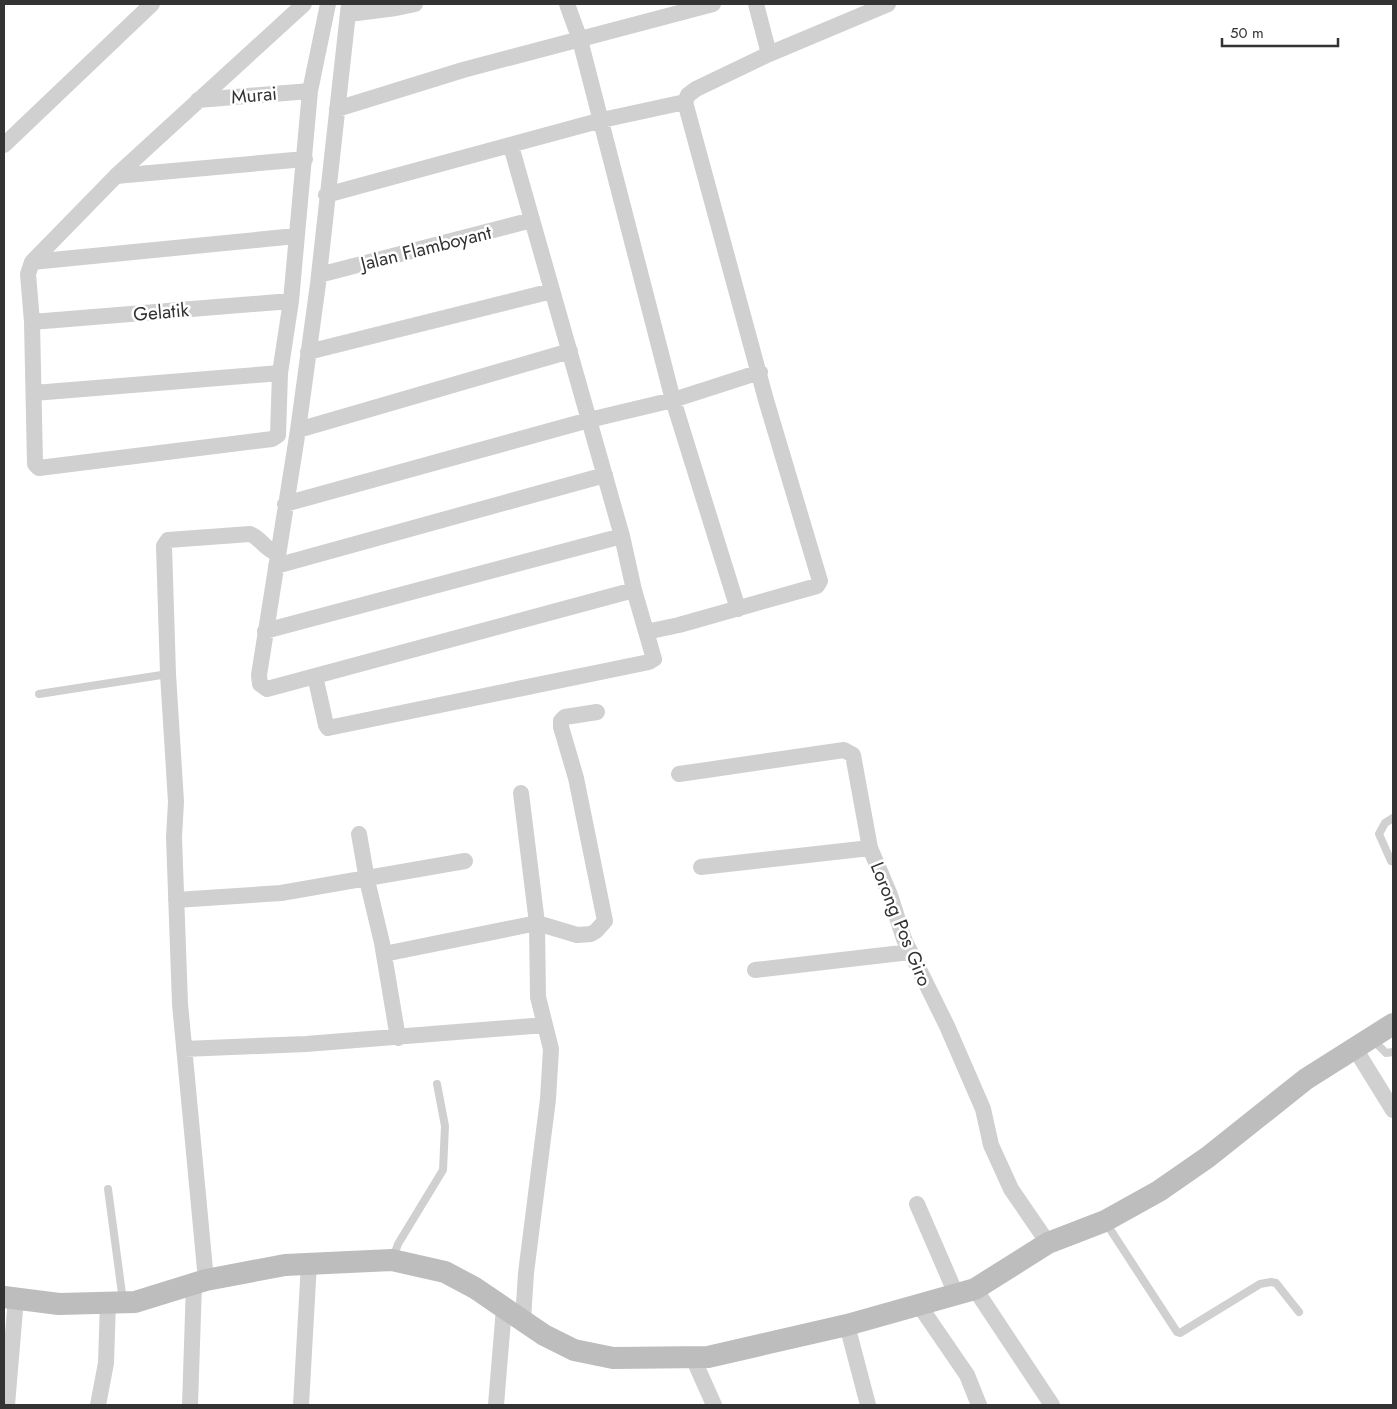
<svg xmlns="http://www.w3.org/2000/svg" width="1397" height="1409" viewBox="0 0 1397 1409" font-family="Jost,sans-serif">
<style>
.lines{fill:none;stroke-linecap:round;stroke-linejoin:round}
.service{stroke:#d0d0d0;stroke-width:8}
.minor{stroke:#d0d0d0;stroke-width:16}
.secondary{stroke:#bdbdbd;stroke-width:22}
.labels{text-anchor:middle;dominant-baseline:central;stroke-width:5;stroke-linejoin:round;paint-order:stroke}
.street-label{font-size:19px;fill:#333;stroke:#fff}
</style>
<rect width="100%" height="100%" fill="#fff"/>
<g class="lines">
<!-- service -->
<path class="service" d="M39,694L168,674
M1391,861L1379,834L1385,823L1393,818
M1372,1039L1386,1053L1393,1052
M108,1189L123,1301
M1106,1223L1177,1332L1180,1333L1260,1284L1271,1282L1276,1283L1299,1312
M393,1258L398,1244L443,1170L445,1126L437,1084"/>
<!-- minor -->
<path class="minor" d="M304,4L116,176L32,262L28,274L32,322L35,464L39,468L272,439L278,435L280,373L291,301L310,91L328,4
M349,4L318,284L298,430L259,675L260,684L267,689L634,590
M567,4L580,40L673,400L738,609
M756,4L769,54
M349,14L396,8L415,4
M198,100L310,91
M337,109L463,70L713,4
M4,145L152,4
M116,176L305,159
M326,195L602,120L685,102
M32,262L296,236
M319,275L532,220
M32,322L291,301
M308,352L552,291
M34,393L280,373
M298,430L570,351
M285,504L589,420L673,400L760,372
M276,566L605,475
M265,631L622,536
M646,632L679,625L817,586L820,581L766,400L685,102L688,95L696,89L769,54L888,4
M315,676L326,725L328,728L649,662L654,659L634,590L622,536L511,146
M679,774L844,750L853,755L870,848L890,895L904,939L947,1026L983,1109L991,1145L1011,1189L1048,1243
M521,793L537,923L538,997L551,1049L548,1099L526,1273L523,1320
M359,834L367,880L382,943L398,1038
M701,867L870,848
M176,900L281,893L465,861
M384,954L537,923L577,935L591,934L596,931L605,921L576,778L561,727V721L565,717L597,712
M755,970L910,952
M1354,1047L1393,1110
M184,1049L306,1044L545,1025
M917,1204L956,1294
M206,1280L180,1004L174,837L176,802L168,674L164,546L168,540L250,534C261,538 265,550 277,553
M975,1289L1052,1405
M919,1305L967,1375L979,1405
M847,1325L868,1405
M693,1358L714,1405
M7,1405L16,1298
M98,1405L106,1363L108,1302
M190,1405L194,1284
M301,1405L309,1263
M496,1405L504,1308"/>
<!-- secondary -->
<path class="secondary" d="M4,1297L59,1304L135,1302L206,1280L285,1265L392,1260L445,1272L475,1288L544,1335L574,1350L613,1358L708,1357L847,1325L975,1289L1048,1243L1105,1221L1159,1191L1208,1157L1306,1079L1393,1024"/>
</g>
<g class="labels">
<!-- street labels -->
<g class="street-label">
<text transform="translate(254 95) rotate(-5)">Murai</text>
<text transform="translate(426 248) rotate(-14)">Jalan Flamboyant</text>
<text transform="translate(161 312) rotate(-5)">Gelatik</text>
<text transform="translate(901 924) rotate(68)">Lorong Pos Giro</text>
</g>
</g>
<!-- border -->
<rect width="1397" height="1409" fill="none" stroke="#333333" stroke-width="10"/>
<!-- scale -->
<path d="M1222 38v8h116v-8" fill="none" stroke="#333333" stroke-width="2.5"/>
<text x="1230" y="38" font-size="15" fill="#333333" stroke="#ffffff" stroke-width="4" paint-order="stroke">50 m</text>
</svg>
